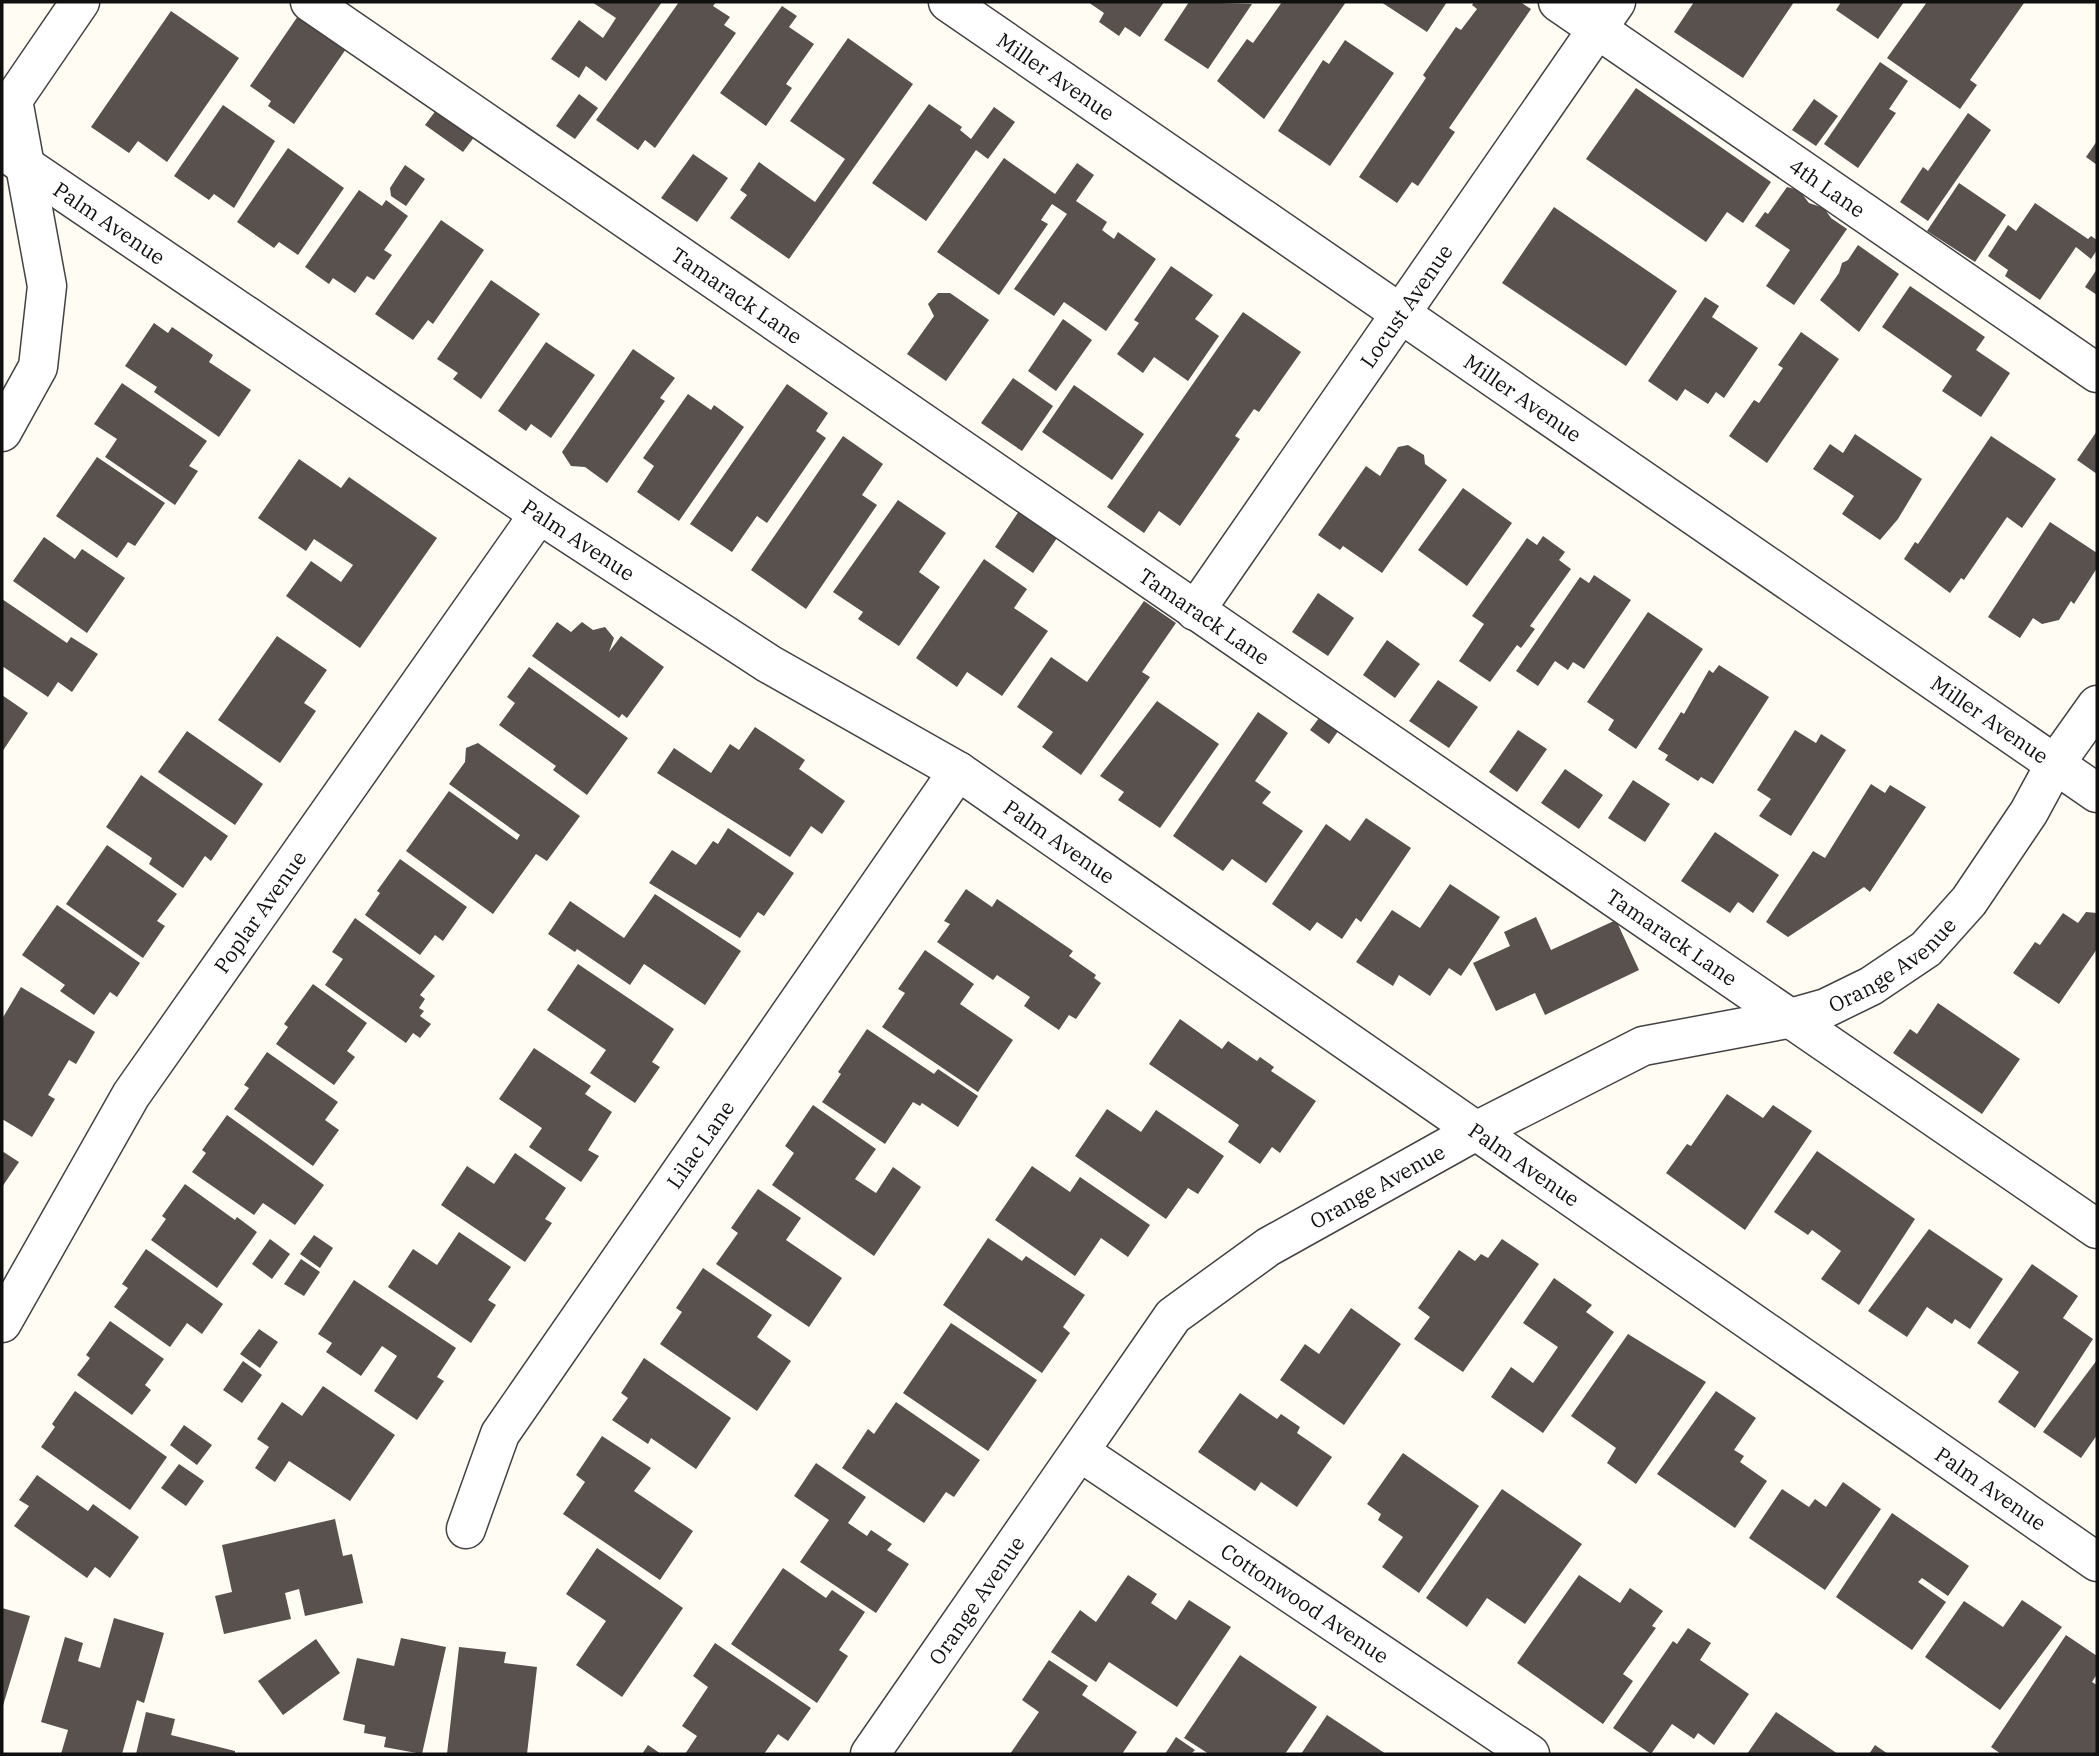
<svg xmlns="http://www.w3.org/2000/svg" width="2099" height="1756" viewBox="0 0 2099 1756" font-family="'IBM Plex Serif',serif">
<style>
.building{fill:#59514d}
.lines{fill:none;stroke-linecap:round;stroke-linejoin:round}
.minor-casing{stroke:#434343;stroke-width:41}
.minor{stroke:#fff;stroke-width:38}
.labels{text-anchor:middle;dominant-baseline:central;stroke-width:7;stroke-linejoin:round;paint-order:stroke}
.street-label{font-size:21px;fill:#101010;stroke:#fff}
</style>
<rect width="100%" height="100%" fill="#fffcf4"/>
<!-- building -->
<path class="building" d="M592,2H662L606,81L586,66L579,78L551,59L579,20L603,38L616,18Z
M679,2H716L713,6L730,17L724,25L736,33L655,148L645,140L638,150L596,120Z
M1088,2H1164L1140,37L1125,27L1119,36L1099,22L1104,13Z
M1189,2L1252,4L1208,69L1164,40Z
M1282,2H1346L1264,119L1217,81L1247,39L1253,43Z
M1381,2H1447L1427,32Z
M1474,2H1520L1531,9L1449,128L1455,132L1418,186L1412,182L1397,203L1359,177L1426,78L1423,75L1456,27L1461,30L1477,9L1472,5Z
M1694,2L1702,3L1794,2L1743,78L1674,32Z
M1841,2H1904L1878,39L1836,10Z
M1927,2L2024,3L1970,80L1977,85L1960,109L1887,58Z
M782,6L797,16L789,27L814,44L786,84L792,88L766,126L720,93Z
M171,11L239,58L167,162L138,141L129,153L91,127Z
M298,16L346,49L294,124L268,106L271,101L250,86Z
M848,38L913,84L789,259L730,218L747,195L740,190L759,162L815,202L845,159L790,121Z
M1345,40L1394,73L1330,166L1278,131L1323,60L1329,64Z
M1880,62L1908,81L1889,109L1896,113L1858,168L1824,144Z
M1636,88L1771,182L1743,223L1727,212L1706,242L1586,159Z
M579,94L598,108L575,139L556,126Z
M1814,99L1838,116L1816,146L1792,130Z
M929,104L962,127L960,130L971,139L994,107L1015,122L988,159L976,150L926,221L872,183Z
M223,105L275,141L234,208L214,194L209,200L174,176Z
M440,105L478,132L463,152L425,125Z
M1968,113L1991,130L1928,221L1900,202L1923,167L1928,171Z
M2097,141V165L2086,157Z
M288,148L344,188L298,255L279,242L274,248L237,222Z
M693,154L728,178L697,222L661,198Z
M1004,158L1055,194L1077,163L1094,175L1076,201L1107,222L1102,230L1114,239L1118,232L1156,259L1106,331L1064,302L1054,316L1014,289L1067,214L1052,204L1041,220L1048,224L999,295L937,252Z
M405,165L425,179L406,206L391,196L390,188Z
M1959,183L2006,215L1975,262L1927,231Z
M1787,187L1799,190L1809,203L1824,208L1831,218L1847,229L1794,305L1766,286L1790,250L1755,226L1765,212L1768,214Z
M359,190L382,206L386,200L408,216L384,250L392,255L374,280L367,276L355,293L333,278L329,284L305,267Z
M2035,203L2088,239L2091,236L2097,240V250L2091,259L2076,247L2040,300L2005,276L2008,270L1988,256L2008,225L2016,231Z
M1554,207L1677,291L1626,366L1502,283Z
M441,220L484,250L433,324L428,320L413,340L375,314Z
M1858,245L1899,274L1859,332L1820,300L1839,273L1842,263L1848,260Z
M1171,266L1213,295L1195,319L1219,336L1188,381L1154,357L1143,373L1117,354L1139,323L1134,320Z
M2097,269V295L2085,287Z
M491,280L540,314L481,399L453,379L458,373L437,359Z
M1910,286L1985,337L1976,350L2010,373L1981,417L1942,391L1952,376L1882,327Z
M938,293H950L989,320L946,381L907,354L934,316L928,304Z
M1705,297L1719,306L1712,317L1758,348L1724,398L1716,392L1708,404L1685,389L1677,401L1648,381Z
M1243,312L1301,352L1259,412L1254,409L1235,436L1240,439L1180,526L1159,511L1144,533L1107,507Z
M1063,319L1092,340L1056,391L1028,371Z
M154,323L168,333L172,327L213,355L209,362L251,390L219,437L154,392L157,387L125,366Z
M1801,332L1839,359L1767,463L1729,436L1754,400L1759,403L1783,368L1778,365Z
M546,342L595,375L551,438L531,424L526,431L498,411Z
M633,349L675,378L660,398L665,401L607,483L585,467L571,466L562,452Z
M1013,378L1053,406L1022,451L981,423Z
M122,383L207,441L189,466L198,471L175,505L105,457L117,439L94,424Z
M787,384L828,413L816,431L826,438L767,523L757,516L732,552L690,524Z
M1074,385L1144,434L1112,480L1042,432Z
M688,394L711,410L714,405L744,427L679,521L637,492L654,466L643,458Z
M2097,431V474L2077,460Z
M1855,434L1922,479L1898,519L1880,540L1842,514L1854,496L1813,469L1830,444L1843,453Z
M843,436L883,464L862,495L877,505L806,609L751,570Z
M1991,436L2056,479L2022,528L2007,517L1964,580L1961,578L1950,593L1904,559L1915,542L1918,544Z
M1408,445L1424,455L1425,464L1447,480L1382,573L1343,546L1340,550L1318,535L1366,466L1380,476L1398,447Z
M97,457L165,503L135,546L128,542L117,558L56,516Z
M299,459L341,488L349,477L437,538L360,648L286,596L311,561L341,582L353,565L314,539L306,551L258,518Z
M1463,488L1512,523L1467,586L1418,550Z
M898,500L946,533L919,572L940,587L899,646L858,619L863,612L833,592Z
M1019,511L1057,538L1033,573L995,547Z
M2050,522L2097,553V568L2074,604L2071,601L2059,620L2042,624L2033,618L2020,638L1988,617Z
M1543,536L1565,552L1559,560L1571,569L1530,626L1535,629L1521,648L1517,645L1490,682L1459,661L1484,624L1472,616L1527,538L1537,545Z
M44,537L75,559L82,549L125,578L87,633L13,581Z
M984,559L1027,589L1014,608L1048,631L1002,696L967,672L957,687L916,658Z
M1594,575L1631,600L1584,669L1573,662L1568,670L1555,661L1538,686L1516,671L1580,577L1589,583Z
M1318,593L1354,618L1328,656L1292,632Z
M2,599L67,643L71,637L98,654L72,692L58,682L48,697L2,666Z
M1144,601L1176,623L1142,672L1150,677L1081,775L1042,747L1053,732L1017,707L1051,657L1087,682Z
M1648,612L1703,649L1636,749L1608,730L1614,720L1587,702Z
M557,622L571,632L582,622L593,630L605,627L614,638L609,652L621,636L664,667L627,718L622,714L619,718L532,656Z
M277,636L327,670L304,703L316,711L280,763L218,720Z
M1387,640L1420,664L1395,698L1363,675Z
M1719,665L1769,697L1713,784L1701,777L1698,781L1665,760L1668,755L1658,749L1681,712L1684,714L1709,670L1713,673Z
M529,667L628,738L587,795L553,770L556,766L499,725L515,703L507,697Z
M1438,680L1478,707L1449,748L1409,721Z
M2,695L28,713L2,752Z
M1157,701L1219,744L1160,828L1118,800L1124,792L1100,776Z
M1258,712L1288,733L1255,781L1271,792L1262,803L1303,831L1266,883L1232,859L1223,871L1173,836Z
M1322,714L1341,727L1329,744L1310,730Z
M755,727L805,760L799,769L845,801L822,834L811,826L790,857L657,773L674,748L711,773L730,744L739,750Z
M1518,730L1547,749L1517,792L1489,772Z
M1795,730L1816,743L1821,734L1846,750L1791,836L1759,816L1771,799L1757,790Z
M187,731L263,784L235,825L158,772Z
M478,743L580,816L547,861L536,854L493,914L406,851L449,791L517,840L520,835L449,784L465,762L466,748Z
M1565,769L1603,795L1579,829L1541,803Z
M141,775L228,836L211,861L205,856L183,888L149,864L152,858L106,827Z
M1633,780L1670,804L1645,842L1608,818Z
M1871,784L1885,793L1890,785L1926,807L1870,892L1864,887L1788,937L1766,922L1813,851L1825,858Z
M1366,818L1411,848L1361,922L1356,918L1342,939L1317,922L1310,931L1272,904L1326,824L1350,841Z
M728,828L794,873L764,916L758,912L740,938L649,883L672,850L696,865L713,841L718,844Z
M1715,832L1779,875L1753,913L1738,902L1730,913L1681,881Z
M107,845L177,894L157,921L165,926L143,958L66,904Z
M400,859L467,907L443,941L435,935L420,955L365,915L380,893L377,891Z
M1450,884L1500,917L1461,976L1449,968L1430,996L1399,975L1393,986L1356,962L1392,910L1420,928Z
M966,889L992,907L997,899L1073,951L1069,956L1096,975L1094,978L1101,983L1076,1019L1069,1015L1059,1030L1024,1006L1030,997L997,975L993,980L937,942L950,924L944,921Z
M655,894L741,951L705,1005L644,964L630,985L577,949L575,952L548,934L570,901L624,938Z
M57,905L140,963L117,997L110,992L94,1015L60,991L65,985L22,955Z
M2086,912L2097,913V949L2059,1004L2013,973L2035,942L2040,945L2063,913L2078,923Z
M1536,917L1551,950L1616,920L1639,970L1545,1015L1535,993L1496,1011L1473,963L1510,946L1504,932Z
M355,918L435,976L420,995L425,999L419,1008L424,1011L420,1016L431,1024L420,1038L413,1033L406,1043L325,985L343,959L332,952Z
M925,950L974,984L960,1004L1013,1040L978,1092L882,1027L905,993L898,989Z
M578,964L674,1029L652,1062L660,1067L635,1103L590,1073L606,1050L547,1010Z
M313,984L367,1023L347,1051L355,1057L334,1085L276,1044L288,1027L284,1024Z
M21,987L95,1032L76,1064L69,1060L48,1095L55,1099L32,1137L2,1119V1019Z
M1938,1003L2020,1059L1982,1114L1893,1053L1910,1029L1917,1034Z
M1180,1019L1222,1049L1228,1041L1257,1061L1260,1057L1274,1067L1271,1071L1316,1101L1280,1153L1272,1147L1260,1164L1228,1142L1239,1125L1149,1064Z
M867,1029L934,1074L938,1069L978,1096L958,1127L922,1103L920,1106L913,1102L885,1144L822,1102L841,1074L838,1072Z
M534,1048L591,1086L585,1094L612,1112L588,1150L599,1156L581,1182L529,1147L542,1128L499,1099Z
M267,1052L338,1102L325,1120L339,1130L313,1166L234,1109L249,1088L244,1085Z
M1727,1094L1763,1118L1773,1105L1812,1131L1745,1230L1666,1173L1687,1144L1691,1146Z
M813,1105L876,1149L855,1179L876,1193L893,1167L921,1187L874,1256L772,1185L794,1153L785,1146Z
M1107,1109L1141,1132L1156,1110L1224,1156L1198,1194L1188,1188L1166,1219L1075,1156Z
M227,1115L324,1185L295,1225L263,1203L254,1215L192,1172L206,1153L202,1150Z
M2,1151L19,1162L2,1187Z
M1817,1151L1915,1219L1859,1305L1821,1279L1841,1251L1812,1230L1808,1235L1774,1212Z
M515,1153L566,1188L545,1219L552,1223L525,1262L441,1205L467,1166L494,1184Z
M1032,1166L1070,1192L1080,1177L1150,1225L1128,1257L1101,1238L1075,1276L995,1220Z
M185,1184L235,1220L237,1217L257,1232L217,1288L151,1240L166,1219L162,1216Z
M758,1189L801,1218L786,1240L842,1278L809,1327L716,1264L738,1233L731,1228Z
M1929,1229L2003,1279L1970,1329L1955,1319L1952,1324L1927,1307L1907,1337L1868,1311Z
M459,1232L511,1267L488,1300L496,1305L471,1343L388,1287L413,1249L437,1265Z
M314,1235L333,1248L320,1268L300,1254Z
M988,1238L1022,1261L1026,1256L1085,1295L1063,1327L1070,1333L1042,1373L943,1305Z
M270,1239L290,1254L272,1279L252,1264Z
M1502,1239L1539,1264L1463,1372L1414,1339L1430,1317L1418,1308L1459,1250L1475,1261L1481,1254L1488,1258Z
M146,1249L223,1304L202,1334L187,1323L170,1347L114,1307L128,1288L122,1284Z
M301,1259L320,1272L304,1296L284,1284Z
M2032,1264L2078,1296L2063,1318L2093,1339L2035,1428L1998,1402L2019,1372L1977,1343Z
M703,1268L772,1315L757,1337L791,1361L757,1411L660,1344L682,1312L676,1308Z
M1554,1278L1592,1305L1586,1312L1614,1332L1543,1433L1491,1397L1511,1367L1533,1383L1558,1347L1523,1323Z
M354,1280L456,1348L437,1377L444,1381L417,1420L374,1391L397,1356L382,1346L361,1376L326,1352L332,1343L318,1334Z
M1351,1308L1401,1344L1344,1425L1280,1380L1305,1344L1319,1354Z
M110,1321L164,1359L145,1385L151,1390L132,1415L77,1375L90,1358L86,1355Z
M951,1323L1037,1380L988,1451L903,1393Z
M259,1329L278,1342L260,1368L240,1354Z
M1628,1334L1706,1382L1636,1484L1607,1463L1616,1448L1571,1416Z
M644,1358L731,1418L696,1469L651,1438L648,1444L612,1420L628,1398L621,1393Z
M2097,1360V1435L2081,1458L2043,1432Z
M243,1361L262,1375L242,1403L223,1390Z
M323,1386L395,1435L350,1501L289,1461L275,1482L255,1468L269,1447L257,1439L282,1402L302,1416Z
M75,1391L167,1457L130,1510L41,1447L55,1427L52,1424Z
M1716,1391L1756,1418L1734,1450L1744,1456L1740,1462L1767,1481L1735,1528L1657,1474Z
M1240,1393L1277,1419L1281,1414L1300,1427L1297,1433L1332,1457L1297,1507L1261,1482L1255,1491L1198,1452Z
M896,1402L980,1460L954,1497L946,1492L924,1523L842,1468L868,1429L874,1434Z
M184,1425L212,1445L197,1465L170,1445Z
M602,1436L651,1468L634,1491L693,1531L660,1580L563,1514L585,1482L576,1475Z
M1403,1453L1479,1506L1419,1593L1382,1567L1403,1537L1378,1520L1381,1514L1367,1504Z
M816,1463L866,1497L848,1523L867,1536L871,1530L892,1544L887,1550L909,1564L876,1613L800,1562L829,1520L794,1496Z
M179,1464L204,1481L186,1506L161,1488Z
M37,1475L88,1511L93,1504L139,1537L110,1578L95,1567L87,1578L14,1526L29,1506L19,1500Z
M1843,1482L1881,1509L1825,1590L1749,1538L1782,1489L1809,1507L1815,1499L1826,1507Z
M1502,1489L1582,1544L1525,1624L1487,1598L1467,1627L1426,1598Z
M1892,1513L1969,1566L1948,1596L1922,1578L1918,1582L1946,1602L1912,1650L1836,1597Z
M335,1519L343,1556L352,1554L363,1603L305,1616L299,1589L285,1593L291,1619L224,1634L215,1596L232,1592L222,1545Z
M597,1548L683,1608L622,1697L576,1665L606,1621L566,1594Z
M783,1568L826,1598L832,1590L865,1612L839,1650L848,1656L817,1703L731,1644Z
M1128,1575L1157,1594L1151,1603L1176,1620L1189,1600L1231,1627L1177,1707L1109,1662L1096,1682L1051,1652L1080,1610L1096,1622Z
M1579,1575L1620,1603L1630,1588L1663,1611L1652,1626L1656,1628L1623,1674L1633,1681L1603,1724L1517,1663Z
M2022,1600L2062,1627L2000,1710L1925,1657L1964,1601L2003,1627Z
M2,1608L30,1616L2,1709Z
M114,1618L164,1633L144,1703L137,1700L122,1754H61L68,1730L41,1722L65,1637L83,1643L78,1661L100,1668Z
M1688,1628L1711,1643L1700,1660L1749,1694L1714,1745L1698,1733L1694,1739L1672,1724L1651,1754L1613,1728L1673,1641L1677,1644Z
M2066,1635L2097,1656V1674L2092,1682L2097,1685V1754H2001L1991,1747Z
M401,1638L446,1647L422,1754L384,1747L386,1737L364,1733L365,1725L343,1720L357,1658L394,1666Z
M316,1639L340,1673L283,1715L258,1681Z
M715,1643L811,1708L788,1741L778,1734L764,1754H685L697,1736L682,1726L708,1687L693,1676Z
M459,1647L506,1652L504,1663L537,1667L527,1754H447Z
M1240,1655L1317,1707L1285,1754H1209L1184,1738Z
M1049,1660L1088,1686L1082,1695L1137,1732L1122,1754H1010L1039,1712L1022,1700Z
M146,1712L175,1719L171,1735L235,1751V1754H136Z
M1776,1712L1838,1754H1747Z
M1327,1715L1386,1754H1301Z
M1176,1737L1195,1750L1191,1754H1165Z
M648,1745L661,1754H642Z
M1875,1745L1888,1754H1869Z"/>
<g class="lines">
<!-- minor casing -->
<g class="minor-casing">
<g id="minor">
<path id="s1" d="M310,2L2097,1229"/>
<path id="s2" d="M948,2L2097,793"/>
<path id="s3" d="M1558,2L2097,373"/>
<path id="s4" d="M2,150L539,514L769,664L958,771L2097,1562"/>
<path d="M2,432L38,367L47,286L13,100L80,2"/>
<path id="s5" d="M1195,611L1616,2"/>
<path id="s6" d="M2,1323L131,1095L539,514"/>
<path id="s7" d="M1080,1452L1530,1754"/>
<path id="s8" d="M466,1529L500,1434L958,771"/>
<path id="s9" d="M870,1754L1173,1316L1268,1247L1476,1131L1643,1046L1787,1019L1826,1008L1871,986L1926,949L1969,901L2029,812L2055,764L2097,705"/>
</g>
</g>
<!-- minor -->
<use href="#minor" class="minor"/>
</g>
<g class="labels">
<!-- street labels -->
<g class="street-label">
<text stroke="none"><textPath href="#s2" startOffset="131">Miller Avenue</textPath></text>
<text stroke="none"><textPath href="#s3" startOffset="327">4th Lane</textPath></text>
<text stroke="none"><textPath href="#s4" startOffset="130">Palm Avenue</textPath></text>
<text stroke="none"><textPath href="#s1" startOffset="518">Tamarack Lane</textPath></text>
<text stroke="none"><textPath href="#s5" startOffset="371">Locust Avenue</textPath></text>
<text stroke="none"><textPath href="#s2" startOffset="698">Miller Avenue</textPath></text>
<text stroke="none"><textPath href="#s4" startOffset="696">Palm Avenue</textPath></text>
<text stroke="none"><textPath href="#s1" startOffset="1085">Tamarack Lane</textPath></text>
<text stroke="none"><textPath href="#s2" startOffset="1265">Miller Avenue</textPath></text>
<text stroke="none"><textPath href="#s4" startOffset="1264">Palm Avenue</textPath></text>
<text stroke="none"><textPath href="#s6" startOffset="486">Poplar Avenue</textPath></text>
<text stroke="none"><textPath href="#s1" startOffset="1652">Tamarack Lane</textPath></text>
<text stroke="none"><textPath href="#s9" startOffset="1342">Orange Avenue</textPath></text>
<text stroke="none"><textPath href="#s8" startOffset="453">Lilac Lane</textPath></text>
<text stroke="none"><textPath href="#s4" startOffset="1830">Palm Avenue</textPath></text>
<text stroke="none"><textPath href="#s9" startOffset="775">Orange Avenue</textPath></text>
<text stroke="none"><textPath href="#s4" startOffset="2398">Palm Avenue</textPath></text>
<text stroke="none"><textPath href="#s9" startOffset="187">Orange Avenue</textPath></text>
<text stroke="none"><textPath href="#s7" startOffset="271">Cottonwood Avenue</textPath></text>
</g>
</g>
<!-- border -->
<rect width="2099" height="1756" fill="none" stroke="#101010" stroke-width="7"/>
</svg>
